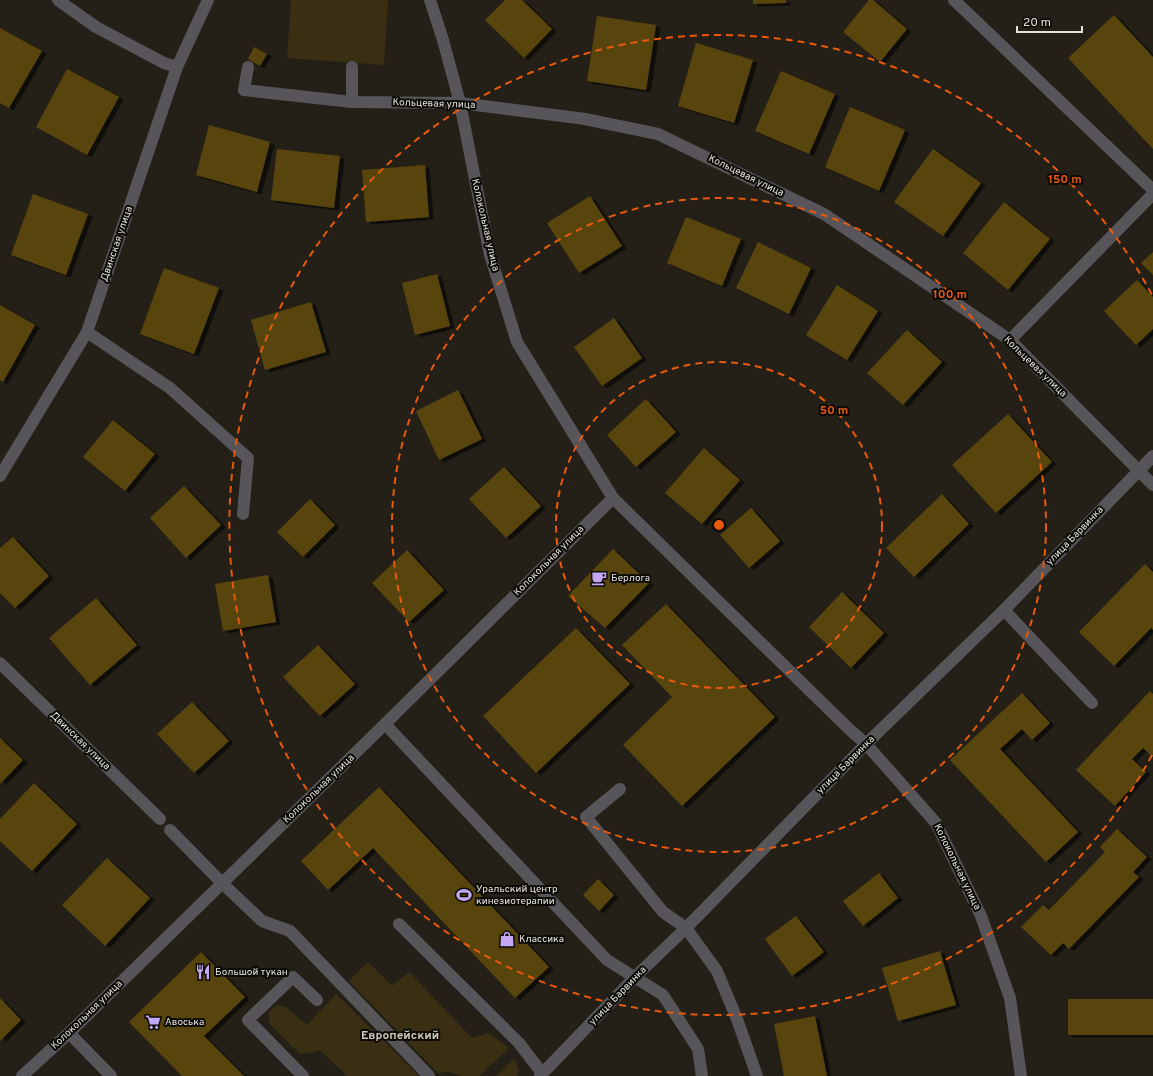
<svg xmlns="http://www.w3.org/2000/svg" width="1153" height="1076" viewBox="0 0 1153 1076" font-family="Overpass,sans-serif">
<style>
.green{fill:#3a2f12}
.building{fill:#59450a;filter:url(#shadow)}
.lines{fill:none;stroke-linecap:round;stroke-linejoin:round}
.lane{stroke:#57555a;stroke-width:12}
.street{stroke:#57555a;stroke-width:12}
.ring{fill:none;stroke:#e8590c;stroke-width:2;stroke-dasharray:7 5}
.labels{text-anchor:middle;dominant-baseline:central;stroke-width:4;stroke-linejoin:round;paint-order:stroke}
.street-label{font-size:10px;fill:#e5e2dc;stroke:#0b0a06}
.poi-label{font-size:10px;fill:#e5e2dc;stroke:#0b0a06;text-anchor:start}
.quarter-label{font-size:12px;font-weight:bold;fill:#cbc6ba;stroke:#0b0a06}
.centre{fill:#e8590c;stroke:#0b0a06;stroke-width:2}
.ring-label{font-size:12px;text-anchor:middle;font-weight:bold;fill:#e8590c;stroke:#0b0a06;stroke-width:4;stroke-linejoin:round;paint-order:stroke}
</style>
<defs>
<filter id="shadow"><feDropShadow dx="4.5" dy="2.5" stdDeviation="0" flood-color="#0009"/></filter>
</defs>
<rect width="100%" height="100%" fill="#242017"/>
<!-- green -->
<path class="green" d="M291,0H388L384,65L287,58Z
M368,962L392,986L409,972L472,1038L489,1033L509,1048L479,1076H461L450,1072L438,1073L349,981Z
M336,994L419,1076H347L320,1050L310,1053L299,1054L269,1023V1012L276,1005L286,1007L307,1025Z
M514,1058L519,1070L517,1076H496Z"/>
<!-- building -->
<path class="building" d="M505,0H522L552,29L524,58L485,20Z
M753,0H786V3L753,4Z
M869,0H873L907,29L880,62L843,32Z
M1114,15L1153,57V149L1068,58Z
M597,16L656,25L646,90L587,81Z
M0,28L42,51L9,108L0,103Z
M696,43L753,60L734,123L678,106Z
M254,47L267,54L260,66L248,59Z
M67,69L119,97L87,155L36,127Z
M781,71L835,94L809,154L755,131Z
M850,107L905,130L879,191L825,167Z
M209,125L270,142L257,192L196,175Z
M277,149L340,156L334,208L271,200Z
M933,149L981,183L943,236L894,202Z
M425,165L429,217L366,222L362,170Z
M33,194L88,214L66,275L11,255Z
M590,196L622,246L579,273L547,223Z
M1004,202L1050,239L1008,290L963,253Z
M686,217L741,239L722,286L667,263Z
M758,242L811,268L789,314L736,288Z
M1153,252V275L1141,263Z
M164,268L219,288L194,354L140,334Z
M437,274L450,326L415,335L402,283Z
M1137,280L1153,297V329L1136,345L1104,311Z
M837,285L878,311L847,360L806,335Z
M311,302L326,352L265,370L251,320Z
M0,305L35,325L3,382L0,380Z
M614,318L642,358L602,386L574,347Z
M907,330L942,362L903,405L867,373Z
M458,390L482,439L439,460L416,411Z
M646,399L676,432L636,467L607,435Z
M1008,414L1052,462L996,513L952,465Z
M113,420L155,454L125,491L83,457Z
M704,448L740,480L702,524L665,493Z
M504,467L541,506L506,538L469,499Z
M184,486L221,525L186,558L150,518Z
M942,494L969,524L914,577L886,548Z
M310,499L335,525L303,557L277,532Z
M751,508L780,541L749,568L720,535Z
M13,537L49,576L15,608L0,593V548Z
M613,549L649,583L605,628L568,596Z
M407,550L444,590L409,622L372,583Z
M1145,564L1153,572V630L1151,628L1114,666L1079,632Z
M268,575L276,622L223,631L215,584Z
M842,592L884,633L851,668L809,627Z
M96,598L137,645L90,685L49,638Z
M666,604L775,717L682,806L623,745L672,697L622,645Z
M576,628L630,684L536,773L483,716Z
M318,645L355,684L320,716L283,677Z
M1150,691L1153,694V757L1143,748L1132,759L1146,772L1115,806L1076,770Z
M1022,693L1050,723L1032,740L1022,729L1000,749L1078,832L1046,862L950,760Z
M192,702L229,741L194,773L157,734Z
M0,738L23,760L0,784Z
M34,783L77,824L32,871L0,841V819Z
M379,787L549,967L515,998L373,848L328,890L301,861Z
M1117,829L1147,857L1133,872L1139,877L1069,949L1063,943L1051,955L1021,927L1043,905L1049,910L1105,852L1100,847Z
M107,858L150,898L105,946L62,905Z
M879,873L898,898L863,926L843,901Z
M598,879L614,895L599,911L583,895Z
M796,916L824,952L792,976L765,939Z
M940,951L956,1005L898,1021L882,968Z
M201,952L245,997L204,1036L244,1076H182L129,1022Z
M0,998L21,1020L0,1041Z
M1068,999H1153V1035H1068Z
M815,1016L827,1076H784L774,1024Z"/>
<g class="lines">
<!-- lane -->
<path class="lane" d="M954,0L1153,190
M244,90L248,67
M352,102V67
M87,332L170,388L248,458L243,514
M1010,340L1153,194
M1004,610L1092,703
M385,724L607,960L663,995L698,1049L702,1076
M620,789L586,817L663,912L686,928
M170,830L222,883L262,921L290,931
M399,924L519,1043L542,1073
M69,1033L111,1076
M303,1076L248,1020L293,977L317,1000"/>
<!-- street -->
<path class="street" d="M58,0L96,27L164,63L177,67
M430,0L443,40L460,103L490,255L517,342L613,498L848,728L866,744L936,823L981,916L1010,998L1021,1076
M244,90L352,102L460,103L585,119L658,134L824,214L1010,340L1153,485
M0,476L87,332L177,67L208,0
M0,663L160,819
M686,928L717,971L737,1019L757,1076
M290,931L429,1076
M22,1076L69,1033L385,724L613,498
M540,1076L635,977L686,928L866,744L1004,610L1153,456"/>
</g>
<!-- distance rings -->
<g class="ring">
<circle cx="719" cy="525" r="163"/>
<circle cx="719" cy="525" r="327"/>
<path d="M1152 755A490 490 0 1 1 1152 295"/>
</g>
<!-- icons -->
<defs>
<g id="cafe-bare" transform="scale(1.2)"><path d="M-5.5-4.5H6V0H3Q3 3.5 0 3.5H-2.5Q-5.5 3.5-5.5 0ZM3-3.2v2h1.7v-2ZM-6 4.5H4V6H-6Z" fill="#c3a7f2" stroke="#0b0a06" stroke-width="2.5" paint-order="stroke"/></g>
<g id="stadium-bare" transform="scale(1.2)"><path d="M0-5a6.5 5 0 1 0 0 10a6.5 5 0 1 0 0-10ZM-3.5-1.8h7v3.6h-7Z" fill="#c3a7f2" stroke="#0b0a06" stroke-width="2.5" paint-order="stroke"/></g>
<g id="shop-bare" transform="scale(1.2)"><path d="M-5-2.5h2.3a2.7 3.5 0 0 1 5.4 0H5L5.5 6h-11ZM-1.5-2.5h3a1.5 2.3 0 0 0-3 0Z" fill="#c3a7f2" stroke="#0b0a06" stroke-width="2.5" paint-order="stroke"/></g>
<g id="restaurant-bare" transform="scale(1.2)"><path d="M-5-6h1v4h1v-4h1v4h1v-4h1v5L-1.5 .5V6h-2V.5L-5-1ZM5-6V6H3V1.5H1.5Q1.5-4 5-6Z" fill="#c3a7f2" stroke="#0b0a06" stroke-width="2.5" paint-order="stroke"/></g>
<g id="supermarket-bare" transform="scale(1.2)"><path d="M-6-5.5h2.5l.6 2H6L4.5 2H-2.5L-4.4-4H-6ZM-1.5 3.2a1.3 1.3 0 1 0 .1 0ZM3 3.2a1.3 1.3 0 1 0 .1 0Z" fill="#c3a7f2" stroke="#0b0a06" stroke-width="2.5" paint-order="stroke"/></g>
</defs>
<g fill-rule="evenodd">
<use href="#cafe-bare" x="599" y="578"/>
<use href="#stadium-bare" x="464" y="895"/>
<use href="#shop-bare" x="507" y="939"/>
<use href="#restaurant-bare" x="203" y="972"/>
<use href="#supermarket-bare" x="153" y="1022"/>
</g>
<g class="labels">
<!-- street labels -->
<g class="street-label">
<text transform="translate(434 104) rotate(2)">Кольцевая улица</text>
<text transform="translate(746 176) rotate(26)">Кольцевая улица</text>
<text transform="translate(485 225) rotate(77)">Колокольная улица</text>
<text transform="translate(117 244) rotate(-71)">Двинская улица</text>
<text transform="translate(1035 367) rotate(44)">Кольцевая улица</text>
<text transform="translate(1075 536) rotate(-46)">улица Барвинка</text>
<text transform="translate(549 561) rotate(-45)">Колокольная улица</text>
<text transform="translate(80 741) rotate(44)">Двинская улица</text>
<text transform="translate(846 765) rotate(-45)">улица Барвинка</text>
<text transform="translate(319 789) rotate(-44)">Колокольная улица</text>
<text transform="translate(957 867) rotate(64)">Колокольная улица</text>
<text transform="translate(618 996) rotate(-46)">улица Барвинка</text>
<text transform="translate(87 1015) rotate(-44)">Колокольная улица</text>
</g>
<!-- poi labels -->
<g class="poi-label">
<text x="611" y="578">Берлога</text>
<text x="476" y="889">Уральский центр<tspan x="476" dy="12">кинезиотерапии</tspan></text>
<text x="519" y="939">Классика</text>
<text x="215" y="972">Большой тукан</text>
<text x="165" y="1022">Авоська</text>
</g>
<!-- quarter labels -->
<g class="quarter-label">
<text x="400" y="1036">Европейский</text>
</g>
</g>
<circle cx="719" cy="525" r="6" class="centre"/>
<g class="ring-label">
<text x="1065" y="183">150 m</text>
<text x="950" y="298">100 m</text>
<text x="834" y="414">50 m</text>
</g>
<!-- scale -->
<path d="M1017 26v6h65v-6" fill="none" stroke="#e5e2dc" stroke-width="2"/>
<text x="1023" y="26" font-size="12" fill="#e5e2dc" stroke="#0b0a06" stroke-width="3" paint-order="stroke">20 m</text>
</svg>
